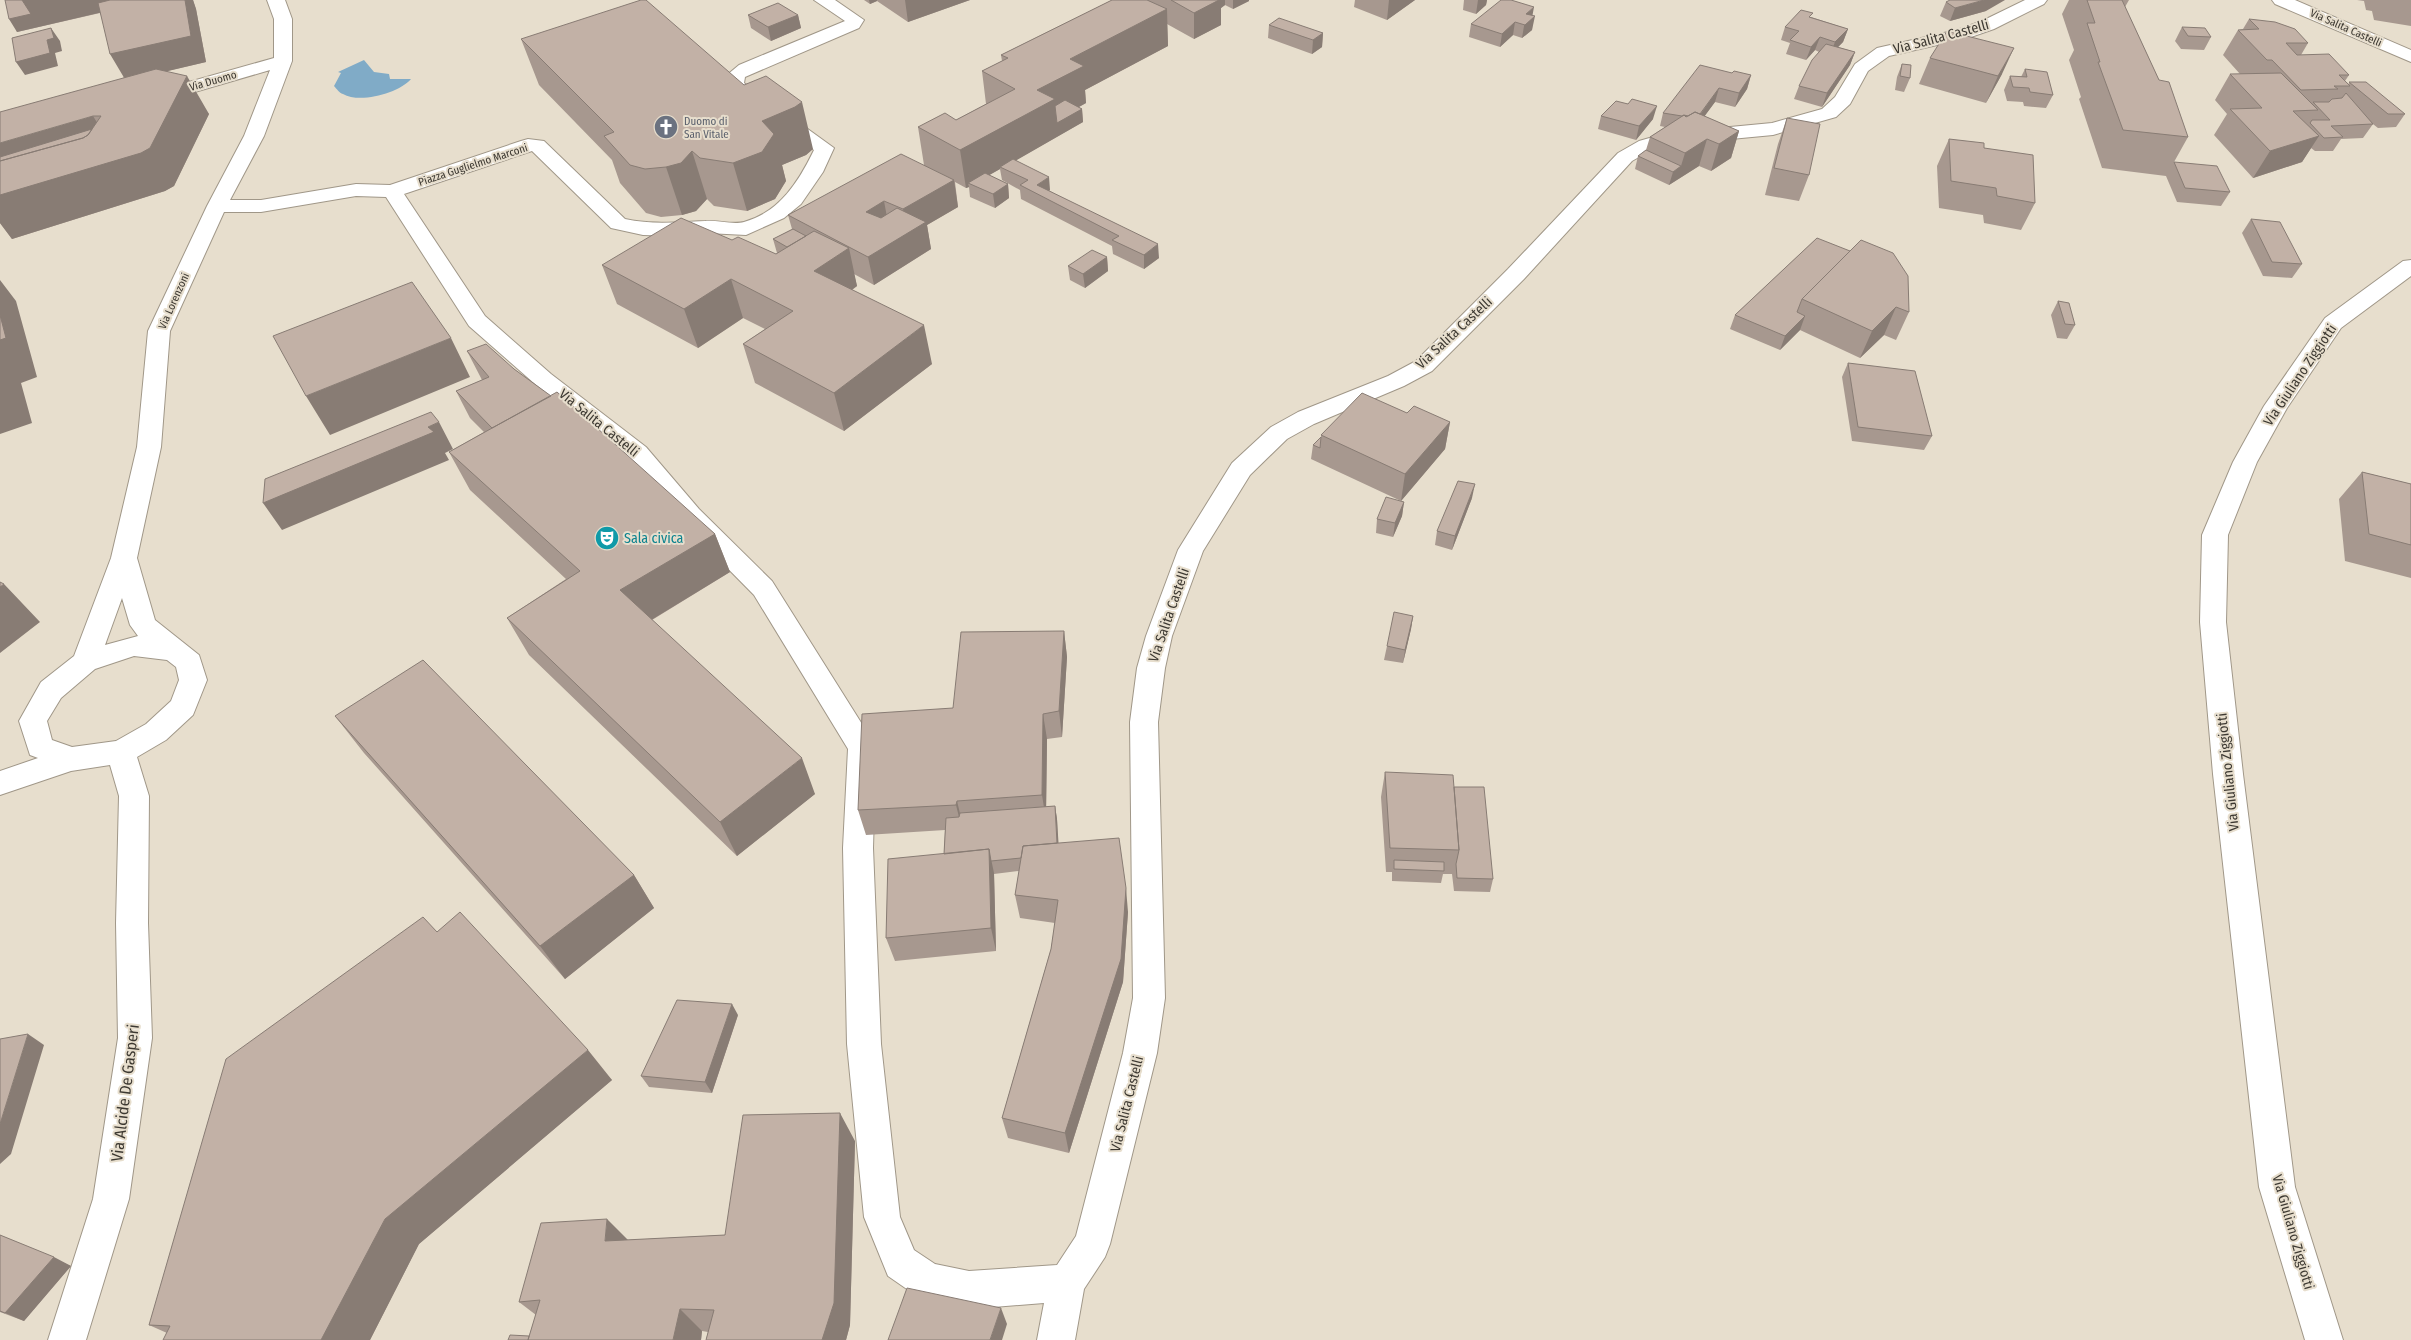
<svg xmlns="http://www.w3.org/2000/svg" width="2411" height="1340" viewBox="0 0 2411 1340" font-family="'Fira Sans Condensed',sans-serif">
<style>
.water{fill:#80abc7}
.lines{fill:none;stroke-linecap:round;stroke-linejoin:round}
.minor-casing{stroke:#a09788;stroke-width:2}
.minor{fill:#fff;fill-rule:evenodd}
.wall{fill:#a7988f}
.shaded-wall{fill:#887c74}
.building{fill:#c2b1a6;stroke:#887c74}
.labels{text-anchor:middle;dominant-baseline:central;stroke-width:4;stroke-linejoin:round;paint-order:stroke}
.far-street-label{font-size:11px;fill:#3d3932;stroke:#e7decd}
.far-worship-label{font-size:11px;fill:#5b616d;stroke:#e7decd;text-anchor:start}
.street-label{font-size:14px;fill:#3d3932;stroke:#e7decd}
.culture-label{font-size:14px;fill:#0d838f;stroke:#e7decd;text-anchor:start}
.near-street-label{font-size:16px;fill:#3d3932;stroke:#e7decd}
</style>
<rect width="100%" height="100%" fill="#e7decd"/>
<!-- water -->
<path class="water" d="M364,60L374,72L389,74L390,79H411C399,93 360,104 343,94C339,93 337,89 334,86L341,73L338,72Z"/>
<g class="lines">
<!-- minor casing -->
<g class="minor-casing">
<path id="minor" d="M267,0H285L292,19V61L264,136L230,200H261L356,184L390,185L521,141L528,139L544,141L625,219C652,225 678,222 705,221C717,220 733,225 744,222C780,212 799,181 814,150L728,89L726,85L727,75L739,65L845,21L814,0H835L864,20L859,28L745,77L744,83L834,148L823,172L801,204L784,218L746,235L707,233L674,236L643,235L611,228L532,151L404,194L485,316L551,374L646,447L699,509L772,581L872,740L876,748L873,848L881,1044L900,1217L914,1250L935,1264L969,1271L1057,1265L1076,1236L1123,1053L1133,998L1130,722L1137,668L1146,636L1178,550L1232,463L1271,427L1298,412L1388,376L1416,361L1508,269L1618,153L1639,141L1667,133L1772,123L1822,109L1835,97L1855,64L1877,48L1957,30L1982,21L2025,0H2047L2044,4L1994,29L1968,38L1889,56L1868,71L1850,104L1836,117L1773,135L1668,145L1653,149L1632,161L1524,279L1432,371L1404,386L1314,424L1287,439L1250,475L1203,551L1172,636L1165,668L1158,722L1165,998L1157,1053L1110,1244L1105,1257L1084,1289L1075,1340H1037L1044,1303L969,1309L927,1299L914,1294L888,1276L864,1217L847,1044L843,848L848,749L754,595L681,521L628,459L535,384L469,326L386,197L356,196L261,212H224L170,331L161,447L137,558L155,620L199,655L207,680L193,715L166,740L137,757L149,796L148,923L152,1038L129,1199L86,1340H48L93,1199L118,1038L116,923L119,796L110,765L71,771L0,795V771L38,758L30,755L19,721L41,682L74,656L111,558L137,447L148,331L207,206L244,136L270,70L157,103L150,101L148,97L150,93L274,58V19ZM122,598L130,625L138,636L105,645ZM134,656L167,660L176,667L179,680L171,701L146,724L116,741L72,747L52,740L47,721L61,698L95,669Z
M2272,0H2295L2411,50V62L2275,4Z
M2411,260V276L2341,328L2287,408L2257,462L2228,535L2226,622L2243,774L2295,1187L2343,1340H2305L2259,1187L2213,774L2200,622L2202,535L2233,462L2264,406L2325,318L2403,261Z"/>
</g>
<!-- minor -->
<use href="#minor" class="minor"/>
</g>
<!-- wall -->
<path class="wall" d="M5,0H193L196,9L206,62L167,71L209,114L174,186L165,191L12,239L0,223L124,77L100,13L17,32Z
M864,0H970L908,22L877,1L870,4Z
M1112,0H1249V1L1233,9L1225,5L1221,8V25L1194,39L1167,24L1168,46L1085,90L1086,103L1079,107L1082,109L1083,122L1016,160L1050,191L1159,258L1144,269L1113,254L1112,246L1021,199L1020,190L1002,180L1000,169L989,175L1008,184L1009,198L995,208L970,197L969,187L966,188L955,182L958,207L927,225L931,249L874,285L854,274L857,286L852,290L932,364L844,431L755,383L743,344L765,329L743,318L698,348L617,304L602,265L732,240L776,254L777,253L773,239L792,229L788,215L924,165L918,127L956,120L986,104L982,71L1002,61L1001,55Z
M1355,0H1415L1387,20L1354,7Z
M1464,0H1487L1486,5L1476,14L1463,10Z
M2069,0H2129L2125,7L2159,80L2188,137L2174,162L2230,192L2221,206L2177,202L2166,176L2102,168L2079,99L2081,97L2069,60L2074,50L2062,14Z
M2357,0H2411V26L2374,20L2372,11L2366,10L2364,1Z
M1946,2L1986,11L1950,21L1940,16Z
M748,15H798L801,28L771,41L751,28Z
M1533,16L1532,30L1522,38L1513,35L1500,47L1469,37L1471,24Z
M1811,17L1848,29L1843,42L1838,47L1855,52L1850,65L1822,107L1794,99L1799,86L1819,52L1815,50L1806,60L1786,54L1790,43L1781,40L1785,27Z
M2249,19L2308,43L2301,55L2349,75L2345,81L2349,84V82L2405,114L2396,127L2378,128L2369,121L2373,124L2363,138L2341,139L2333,151H2315L2311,148L2302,162L2253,178L2214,135L2227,114L2215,100L2230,74H2240L2223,55L2238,30L2243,29Z
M1269,25L1323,33L1322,47L1312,54L1268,38Z
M2182,27L2211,37L2204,50L2181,49L2175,41Z
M521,39L813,149L806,155L782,165L786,181L775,199L747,211L714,206L707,199L696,211L682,215L661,217L646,213L620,183L612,160L539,85Z
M1930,58L2002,74L1986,103L1919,84Z
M1902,64L1910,78L1904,92L1895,90L1897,77Z
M2025,69L2053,95L2046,108L2024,106L2023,102L2007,101L2004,90L2010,76L2021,77Z
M1732,73L1751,75L1747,89L1735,107L1715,102L1704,116L1739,131L1731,158L1711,171L1699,166L1669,185L1635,169L1638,156L1646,150L1650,137L1665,127L1660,126L1663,113Z
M1628,104L1653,119L1636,140L1598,129L1601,116Z
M1787,118L1809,175L1799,201L1765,195L1778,144Z
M1949,139L1984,148L2035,203L2021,230L1984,223L1983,215L1939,208L1937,166Z
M2251,219L2302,264L2292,278L2263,276L2242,233Z
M1817,238L1909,312L1896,340L1884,335L1860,358L1800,330L1780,350L1730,329L1735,315Z
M1107,257L1108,271L1085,288L1070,280L1068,266Z
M2058,301L2075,325L2067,339L2057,338L2051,315Z
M467,351L514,369L715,534L730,572L652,620L815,794L737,856L529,655L507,618L566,579L470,490L449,452L484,432L470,418L456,391L482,380Z
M1848,363L1932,436L1924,450L1852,441L1842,377Z
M1407,413L1450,422L1445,449L1401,501L1311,459L1313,445L1321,437V435Z
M2362,472L2411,484V578L2345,561L2339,499Z
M1472,498L1452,550L1435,545L1437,531Z
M1404,502L1402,516L1393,537L1376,533L1377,519Z
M1413,616L1411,629L1403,663L1384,660L1387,646Z
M1064,631L1067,657L1062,737L1047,739L1046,807L1055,806L1057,819L1058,843L1128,912L1123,982L1069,1153L1008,1138L1002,1118L1051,949L1055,923L1020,918L1015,895L1019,871L994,874L996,951L895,961L886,938L944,854L945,830L866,835L858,810L953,708Z
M335,716L634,875L654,908L565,979L364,753Z
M1385,772L1454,787L1493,879L1490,892L1454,891L1452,874H1443L1441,883L1392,881V872H1386L1381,797Z
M437,932L612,1080L419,1244L370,1340H163L167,1333L149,1325Z
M738,1015L712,1093L649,1087L641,1076Z
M855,1141L850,1325L846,1340H706L708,1332L702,1331L701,1340H508L529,1336L536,1315L519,1302L628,1240L725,1235Z
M0,1235L71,1266L24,1321L0,1312Z"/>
<!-- shaded-wall -->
<path class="shaded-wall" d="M22,0H193L196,9L206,62L126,81L110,54L107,11L17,32L9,19Z
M869,0H877V1L870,4Z
M905,0H970L908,22Z
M1206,0H1225V5L1221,8V25L1194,39V13Z
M1233,0H1249V1L1233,9Z
M1389,0H1415L1387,20Z
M1478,0H1487L1486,5L1476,14Z
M1984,0H2005L1986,11L1950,21L1955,8Z
M1534,7L1532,18L1535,16L1532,30L1522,38L1526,14Z
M1167,9L1168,46L1085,90L1086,103L1057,119L1082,109L1083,122L1003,168L1000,167V169L972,185L968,183L969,187L966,188L960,150L1037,90L1070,59Z
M798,15L801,28L771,41L768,27Z
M1515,22L1513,35L1500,47L1502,34Z
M51,28L60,41L62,51L55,53L58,66L25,75L16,62L47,40Z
M1848,29L1843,42L1830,55L1835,42Z
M1323,33L1322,47L1312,54L1313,40Z
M1820,37L1815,50L1806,60L1811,47Z
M2014,48L2002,74L1986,103L1998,76Z
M1855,52L1850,65L1822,107L1827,93Z
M1751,75L1747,89L1735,107L1739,93Z
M187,76L209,114L174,186L165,191L12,239L0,223V143L93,116L104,134Z
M1719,88L1715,102L1696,128L1700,115Z
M802,102L813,149L806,155L782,165L786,181L775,199L747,211L733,163L762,121Z
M1657,106L1653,119L1636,140L1639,126Z
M1739,131L1731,158L1711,171L1719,144Z
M2319,136L2302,162L2253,178L2270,151Z
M1707,139L1699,166L1669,185L1673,172L1681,166L1685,153Z
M692,151L707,199L696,211L682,215L666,167Z
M1049,177L1050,190L1041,196L1037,185Z
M954,180L958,207L927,225L931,249L874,285L868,257L907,233L903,209Z
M1008,184L1009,198L995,208L993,194Z
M884,201L889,228L866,212Z
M1158,244L1159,258L1144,269V255Z
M849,248L857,286L824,310L814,271Z
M1107,257L1108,271L1085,288L1083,274Z
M731,279L743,318L698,348L684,309Z
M0,280L16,301L37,377L21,383L32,423L0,434Z
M1896,307L1884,335L1860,358L1872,331Z
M1805,316L1800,330L1780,350L1785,336Z
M924,325L932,364L844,431L834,393Z
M451,338L470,377L330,435L306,396Z
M439,422L453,449L445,453L449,460L282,530L263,503Z
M1450,422L1445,449L1401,501L1405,474Z
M1475,484L1472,498L1452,550L1455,536Z
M1404,502L1402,516L1393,537L1395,523Z
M715,534L730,572L638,628L620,590Z
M4,584L40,622L0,653V587Z
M1413,616L1411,629L1403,663L1405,650Z
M1064,631L1067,657L1062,737L1059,711Z
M1043,714L1047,739L1046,820L1042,795Z
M802,758L815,794L737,856L720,822Z
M957,801L963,826L962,829L956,805Z
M1055,806L1057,819L1060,867L1058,855Z
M989,849L994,873L996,951L991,928Z
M634,875L654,908L565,979L540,946Z
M1126,888L1128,912L1123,982L1069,1153L1065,1133Z
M732,1004L738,1015L712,1093L705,1082Z
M28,1034L44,1045L11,1154L0,1164V1124Z
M588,1050L612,1080L419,1244L370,1340H321L385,1219Z
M840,1113L855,1141L850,1325L846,1340H822Z
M607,1219L632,1244L605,1241Z
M54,1257L71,1266L24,1321L5,1313Z
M1001,1308L1007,1324L1002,1340H990Z
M680,1309L702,1331L701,1340H673Z"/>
<!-- building -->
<path class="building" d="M5,0H22L31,14L9,19Z
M110,0H185L191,36L110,54L98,3Z
M641,0H646L744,85L766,76L802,102L795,107L762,121L774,134L762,152L733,163L700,158L692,151L681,163L666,167L645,169L630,165L604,136L614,132L521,39Z
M1112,0H1147L1167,9L1070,59L1084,66L1037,90L1055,99L960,150L918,127L945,113L956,120L1015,89L982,71L1008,58L1001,55Z
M1171,0H1219L1194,13Z
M1501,0H1511L1534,7L1526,14L1535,16L1525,25L1515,22L1502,34L1471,24Z
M1950,0H1984L1955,8L1946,2Z
M2087,0H2122L2159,80L2169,82L2188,137L2123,130L2098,62H2100L2087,23H2095Z
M778,3L798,15L768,27L748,15Z
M1801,10L1813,13L1809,17L1848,29L1835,42L1820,37L1811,47L1790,40L1799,31L1785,27Z
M1279,18L1323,33L1313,40L1269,25Z
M2249,19L2275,22L2295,29L2308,43H2286L2297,55L2329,54L2349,75H2339L2350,86H2334L2338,89L2301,90L2272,60H2267L2238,30L2259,29Z
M2182,27L2205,28L2211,37L2188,36Z
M51,28L54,38L47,40L50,53L16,62L12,38Z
M1947,31L2014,48L1998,76L1930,58Z
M1826,44L1855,52L1827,93L1799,86L1812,60Z
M1902,64L1911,65L1910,78L1900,76Z
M1700,65L1732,73L1734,71L1751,75L1739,93L1719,88L1700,114L1695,112L1688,116L1684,115L1682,116L1663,113Z
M156,69L187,76L150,148L141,153L0,195V161L83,138L88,135L101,116H93L0,143V112Z
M2025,69L2047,72L2053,95L2030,92L2029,88L2013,87L2010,76L2027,77Z
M2281,73L2318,110L2293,111L2319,136L2270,151L2230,109L2262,108L2230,74Z
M2349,82H2366L2405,114H2388Z
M2346,93L2373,124L2331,126L2343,137L2324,138L2310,123L2312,120H2330L2313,102H2329L2332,99L2342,98Z
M1632,99L1657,106L1639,126L1601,116L1616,101L1628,104Z
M1065,100L1082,109L1057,123L1055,106Z
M1695,112L1739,131L1719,144L1707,139L1685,153L1650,137L1684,115L1686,117Z
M1787,118L1820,124L1809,175L1774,168Z
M92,129L88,135L83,138L0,161V157Z
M1949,139L1984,143V148L2033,155L2035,203L1997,196L1996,188L1951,181Z
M1646,150L1681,166L1673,172L1638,156Z
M901,154L954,180L903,209L884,201L866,212L881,218L897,208L926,222L868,257L788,215Z
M1013,159L1049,177L1037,185L1158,244L1144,255L1112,240L1119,236L1020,185L1028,180L1000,167Z
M2174,162L2217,166L2230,192L2185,188Z
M985,173L1008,184L993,194L968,183Z
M681,218L732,240L738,237L776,254L814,231L849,248L814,271L924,325L834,393L743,344L793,311L731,279L684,309L602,265Z
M2251,219L2280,222L2302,264L2272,262Z
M793,229L806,236L787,247L773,239Z
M1817,238L1850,251L1802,299L1797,312L1805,316L1785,336L1735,315Z
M1861,240L1893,253L1908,276L1909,312L1896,307L1872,331L1802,299Z
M1092,250L1107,257L1083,274L1068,266Z
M412,282L451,338L306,396L273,336Z
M2058,301L2069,303L2075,325L2065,324Z
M0,315L6,338L0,340Z
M486,344L514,369L551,396L492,428L456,391L489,377L467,351Z
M1848,363L1915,371L1932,436L1858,427Z
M557,392L715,534L620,590L802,758L720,822L507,618L580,571L449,452Z
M1362,393L1407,413L1414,406L1450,422L1405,474L1321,435Z
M431,412L439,422L428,427L434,432L263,503L265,479Z
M1321,437L1320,448L1313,445Z
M2362,472L2411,484V545L2369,534Z
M1458,481L1475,484L1455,536L1437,531Z
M1386,497L1404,502L1395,523L1377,519Z
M0,582L4,584L0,587Z
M1394,612L1413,616L1405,650L1387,646Z
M1064,631L1059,711L1043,714L1042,795L957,801L956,805L858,810L862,714L953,708L961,632Z
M423,660L634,875L540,946L335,716Z
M1385,772L1453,775L1459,850L1390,848Z
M1454,787H1484L1493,879L1457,878L1456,864L1459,850Z
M1055,806L1057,843L1023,846L1021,858L991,861L989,849L944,854L946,818L959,817L960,813Z
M1119,838L1126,888L1121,959L1065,1133L1002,1118L1051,949L1058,900L1015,895L1023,846Z
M989,849L991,928L886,938L888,859Z
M1394,860L1444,862V871L1394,869Z
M460,912L588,1050L385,1219L321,1340H163L170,1326L149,1325L226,1059L423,917L437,932Z
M677,1000L732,1004L705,1082L641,1076Z
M28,1034L0,1124V1039Z
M840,1113L834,1303L822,1340H706L714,1310L680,1309L673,1340H528L540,1300L519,1302L541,1223L607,1219L605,1241L725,1235L743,1115Z
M0,1235L54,1257L5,1313L0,1311Z
M907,1288L1001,1308L990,1340H888Z
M510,1335L529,1336L528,1340H508Z"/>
<!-- icons -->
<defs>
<g id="church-disc" transform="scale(1.25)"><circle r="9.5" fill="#6b7280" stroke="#e7decd"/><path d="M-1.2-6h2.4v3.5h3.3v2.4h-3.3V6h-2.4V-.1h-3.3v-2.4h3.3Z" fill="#fff"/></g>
<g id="theatre-disc" transform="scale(1.25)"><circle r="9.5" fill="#0f9aa8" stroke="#e7decd"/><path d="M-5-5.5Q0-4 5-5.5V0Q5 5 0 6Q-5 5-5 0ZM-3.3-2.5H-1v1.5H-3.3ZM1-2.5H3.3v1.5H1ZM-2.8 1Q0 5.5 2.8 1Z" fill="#fff"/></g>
</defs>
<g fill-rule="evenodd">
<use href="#church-disc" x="666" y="127"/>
<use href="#theatre-disc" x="607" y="538"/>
</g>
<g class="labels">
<!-- far-street labels -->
<g class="far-street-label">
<text transform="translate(2346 28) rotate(24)">Via Salita Castelli</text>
<text transform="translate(213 81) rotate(-16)">Via Duomo</text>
<text transform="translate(473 165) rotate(-18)">Piazza Guglielmo Marconi</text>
<text transform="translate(174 301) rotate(-66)">Via Lorenzoni</text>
</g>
<!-- far-worship labels -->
<g class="far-worship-label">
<text x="684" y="121">Duomo di<tspan x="684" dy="13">San Vitale</tspan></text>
</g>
<!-- street labels -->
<g class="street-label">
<text transform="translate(1941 37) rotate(-15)">Via Salita Castelli</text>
<text transform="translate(1454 333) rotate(-43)">Via Salita Castelli</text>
<text transform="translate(2300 375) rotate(-56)">Via Giuliano Ziggiotti</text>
<text transform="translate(599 423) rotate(39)">Via Salita Castelli</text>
<text transform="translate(1169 615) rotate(-71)">Via Salita Castelli</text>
<text transform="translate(2228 772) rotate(-96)">Via Giuliano Ziggiotti</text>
<text transform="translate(1127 1104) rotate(-76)">Via Salita Castelli</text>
<text transform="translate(2293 1232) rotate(74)">Via Giuliano Ziggiotti</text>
</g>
<!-- culture labels -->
<g class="culture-label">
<text x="624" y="538">Sala civica</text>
</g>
<!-- near-street labels -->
<g class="near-street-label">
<text transform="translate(125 1093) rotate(-83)">Via Alcide De Gasperi</text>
</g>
</g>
</svg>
